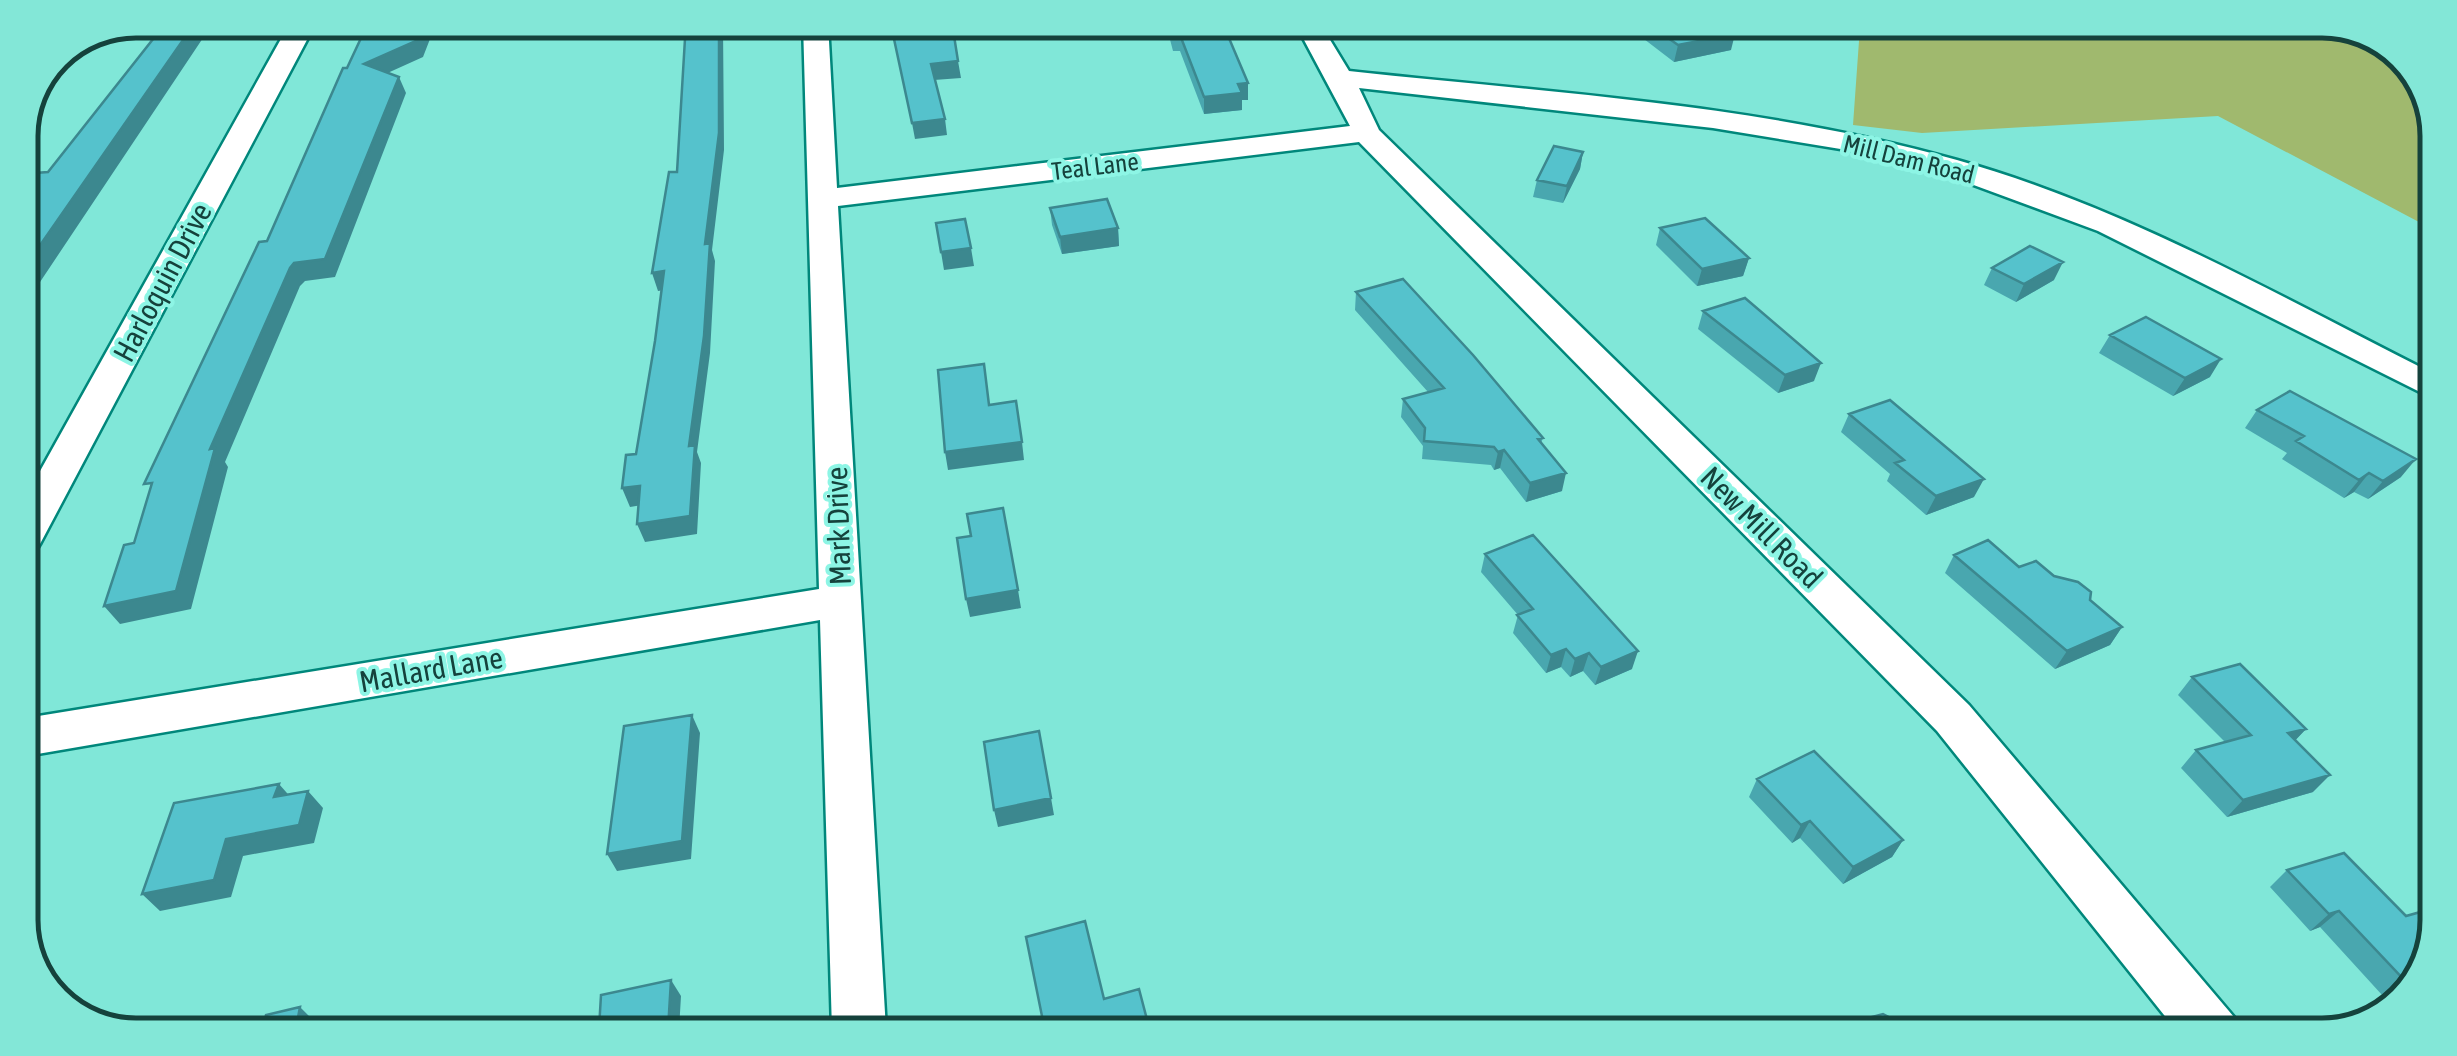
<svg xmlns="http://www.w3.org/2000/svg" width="2457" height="1056" viewBox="0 0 2457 1056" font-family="'Asap Condensed',sans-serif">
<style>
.green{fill:#a0b96e}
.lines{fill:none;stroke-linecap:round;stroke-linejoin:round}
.minor-casing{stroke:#00877b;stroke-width:5}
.minor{fill:#fff;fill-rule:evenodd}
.wall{fill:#49a7af}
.shaded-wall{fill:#3c888f}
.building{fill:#55c2cc;stroke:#3c888f;stroke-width:2.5}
.labels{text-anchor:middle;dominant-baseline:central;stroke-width:8;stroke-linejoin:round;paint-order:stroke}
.far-street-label{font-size:25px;fill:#15423c;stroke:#8df5e5}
.street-label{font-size:30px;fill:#15423c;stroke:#8df5e5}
.rim{fill:none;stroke:#15423c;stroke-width:5}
</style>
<rect width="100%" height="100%" fill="#80e7d8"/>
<!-- green -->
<path class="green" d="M1860,27L2365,29L2413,66L2437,127L2436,231L2218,116L1922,133L1853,125Z"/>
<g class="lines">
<!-- minor casing -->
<g class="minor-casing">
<path id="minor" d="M291,21H317L40,544L34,554L20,558V507Z
M803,23H828L837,188L1350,126L1296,25H1321L1349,71C1551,93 1760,104 1957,160C2125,207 2279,296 2434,374V399L2098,231L1941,173L1871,154L1713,128L1359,88L1379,130L1969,705L2234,1017L2242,1036L2180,1035L1937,731L1359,142L838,206L886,1030H832L820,620L20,757V719L819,589Z"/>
</g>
<!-- minor -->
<use href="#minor" class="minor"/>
</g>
<!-- wall -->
<path class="wall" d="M1166,24H1229L1228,36L1248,100H1242V110L1204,114L1180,51H1173Z
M1627,26H1724L1731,50L1674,62Z
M1583,152L1580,169L1563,203L1533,197L1537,180Z
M1050,208L1118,228L1119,246L1062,254L1052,225Z
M1660,228L1749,258L1743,276L1697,286L1656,245Z
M1992,268L2054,280L2016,302L1984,285Z
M1356,292L1543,438L1541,443L1562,491L1526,502L1500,468L1494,470L1491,465L1422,459L1423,446L1401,417L1403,399L1428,392L1355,310Z
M1703,311L1814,381L1778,393L1698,329Z
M2110,335L2210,377L2173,396L2099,353Z
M2257,410L2401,477L2368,499L2354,492L2344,498L2282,459L2287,453L2245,428Z
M1849,414L1974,497L1926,515L1887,481L1890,474L1841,432Z
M1485,554L1632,669L1595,685L1583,671L1570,677L1561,667L1546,673L1513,633L1518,615L1481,572Z
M1954,555L2019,567L2054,576L2090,600L2122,627L2110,645L2055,669L1945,573Z
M2192,677L2306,729L2295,740L2313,792L2227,817L2181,768L2196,750L2225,742L2178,695Z
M1757,779L1903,840L1892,857L1843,884L1800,838L1792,843L1749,797Z
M2287,870L2406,916L2428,964L2393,1007L2320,927L2310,931L2270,887Z
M1846,1024L1917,1034H1838Z"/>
<!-- shaded-wall -->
<path class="shaded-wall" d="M197,20H215L20,312V274Z
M424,21H437L423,57L372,80L364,64Z
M719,22H728V25H723L724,150L712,250L715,261L710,353L697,452L701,463L697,534L645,542L637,524L689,446L705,244Z
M1735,34L1731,50L1674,62L1678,45Z
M958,61L961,78L934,80L931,64Z
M399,77L406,93L335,277L305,281L300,286L225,462L228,467L191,609L120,624L104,606L210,449L290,268Z
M1248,83V100H1242V110L1204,114V97L1238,84Z
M945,119L947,135L915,139L912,123Z
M1583,152L1580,169L1563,203L1567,186Z
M1118,228L1119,246L1062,254L1060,237Z
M971,248L974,266L944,270L941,252Z
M1749,258L1743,276L1697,286L1702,269Z
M2063,262L2054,280L2016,302L2024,284Z
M664,271L671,289L658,291L652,273Z
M2221,359L2210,377L2173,396L2185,378Z
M1821,363L1814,381L1778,393L1785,375Z
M1022,442L1024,460L948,470L945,452Z
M1504,450L1500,468L1494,470L1498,452Z
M2416,459L2401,477L2368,499L2383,481Z
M1566,473L1562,491L1526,502L1530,483Z
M2369,473L2354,492L2344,498L2359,480Z
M1984,479L1974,497L1926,515L1936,496Z
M640,486L648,504L630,507L622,488Z
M1018,590L1021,608L970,617L966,599Z
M2122,627L2110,645L2055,669L2067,651Z
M1566,649L1561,667L1546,673L1551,655Z
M1638,651L1632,669L1595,685L1601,667Z
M1589,653L1583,671L1570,677L1575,659Z
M692,715L700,733L691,859L617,871L607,854Z
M2306,729L2290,746L2288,733Z
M2330,775L2313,792L2227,817L2243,800Z
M279,784L294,801L274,797Z
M308,791L323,808L314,843L243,856L231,897L160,911L142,894L226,839Z
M1051,798L1054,815L998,827L994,810Z
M1810,821L1800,838L1792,843L1801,825Z
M1903,840L1892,857L1843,884L1853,867Z
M20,853L38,868L24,902L20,903Z
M2339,911L2320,927L2310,931L2329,914Z
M671,980L681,996L679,1030H668Z
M300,1007L316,1023L315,1028H296Z"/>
<!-- building -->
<path class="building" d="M165,20H197L20,274V193L35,173L48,172L157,34Z
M369,21H424L416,41L364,64L399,77L325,259L294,263L290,268L210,449L215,448L176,591L104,606L124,545L134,543L152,483L144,484L259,242L267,241L343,68H347Z
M686,22H719V133L705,244L710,243L704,336L689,446L695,445L690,516L637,524L640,486L622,488L626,455L636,454L655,341L664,271L652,273L669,172H677Z
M892,23H952L958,61L931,64L945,119L912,123L894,39Z
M1170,24H1223L1248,83L1238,84L1242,93L1204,97L1180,35H1173Z
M1651,26H1724L1735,34L1678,45Z
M1554,146L1583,152L1567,186L1537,180Z
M1107,199L1118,228L1060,237L1050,208Z
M1705,218L1749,258L1702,269L1660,228Z
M965,219L971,248L941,252L936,223Z
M2030,246L2063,262L2024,284L1992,268Z
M1403,279L1473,355L1543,438L1538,439L1566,473L1530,483L1504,450L1498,452L1494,447L1424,441L1425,428L1403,399L1444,388L1356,292Z
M1745,298L1821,363L1785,375L1703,311Z
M2146,317L2221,359L2185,378L2110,335Z
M984,364L989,405L1016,401L1022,442L945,452L938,370Z
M2290,391L2416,459L2383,481L2369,473L2359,480L2296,441L2304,436L2257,410Z
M1890,400L1984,479L1936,496L1895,463L1904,460L1849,414Z
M1003,508L1018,590L966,599L957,538L971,536L967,514Z
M1533,535L1638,651L1601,667L1589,653L1575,659L1566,649L1551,655L1517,615L1533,609L1485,554Z
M1988,540L2019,567L2036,561L2054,576L2078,582L2091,592L2090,600L2122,627L2067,651L1954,555Z
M2240,664L2306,729L2288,733L2330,775L2243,800L2196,750L2251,735L2192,677Z
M692,715L682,841L607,854L624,726Z
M1039,731L1051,798L994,810L984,742Z
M1814,751L1903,840L1853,867L1810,821L1801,825L1757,779Z
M279,784L274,797L308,791L299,825L226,839L214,880L142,894L174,803Z
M2344,853L2406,916L2424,911L2429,916L2428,964L2410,986L2339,911L2329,914L2287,870Z
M1085,921L1104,999L1139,989L1150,1031H1045L1026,937Z
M671,980L668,1030L599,1029L601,995Z
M300,1007L296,1028H263L266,1015Z
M1883,1014L1915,1031L1917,1034H1852L1846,1024Z"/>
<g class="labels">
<!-- far-street labels -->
<g class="far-street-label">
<text transform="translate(1909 159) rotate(14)">Mill Dam Road</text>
<text transform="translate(1095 166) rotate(-7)">Teal Lane</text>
</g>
<!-- street labels -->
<g class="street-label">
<text transform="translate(162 282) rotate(-62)">Harloquin Drive</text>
<text transform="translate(838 526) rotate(-92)">Mark Drive</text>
<text transform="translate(1762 527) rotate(45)">New Mill Road</text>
<text transform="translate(431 669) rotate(-10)">Mallard Lane</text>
</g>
</g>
<!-- crop -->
<path d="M0 0H2457V1056H0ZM136 38H2322A98 98 0 0 1 2420 136V920A98 98 0 0 1 2322 1018H136A98 98 0 0 1 38 920V136A98 98 0 0 1 136 38Z" fill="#83e7d7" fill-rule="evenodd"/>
<path class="rim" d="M136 38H2322A98 98 0 0 1 2420 136V920A98 98 0 0 1 2322 1018H136A98 98 0 0 1 38 920V136A98 98 0 0 1 136 38Z"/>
</svg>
